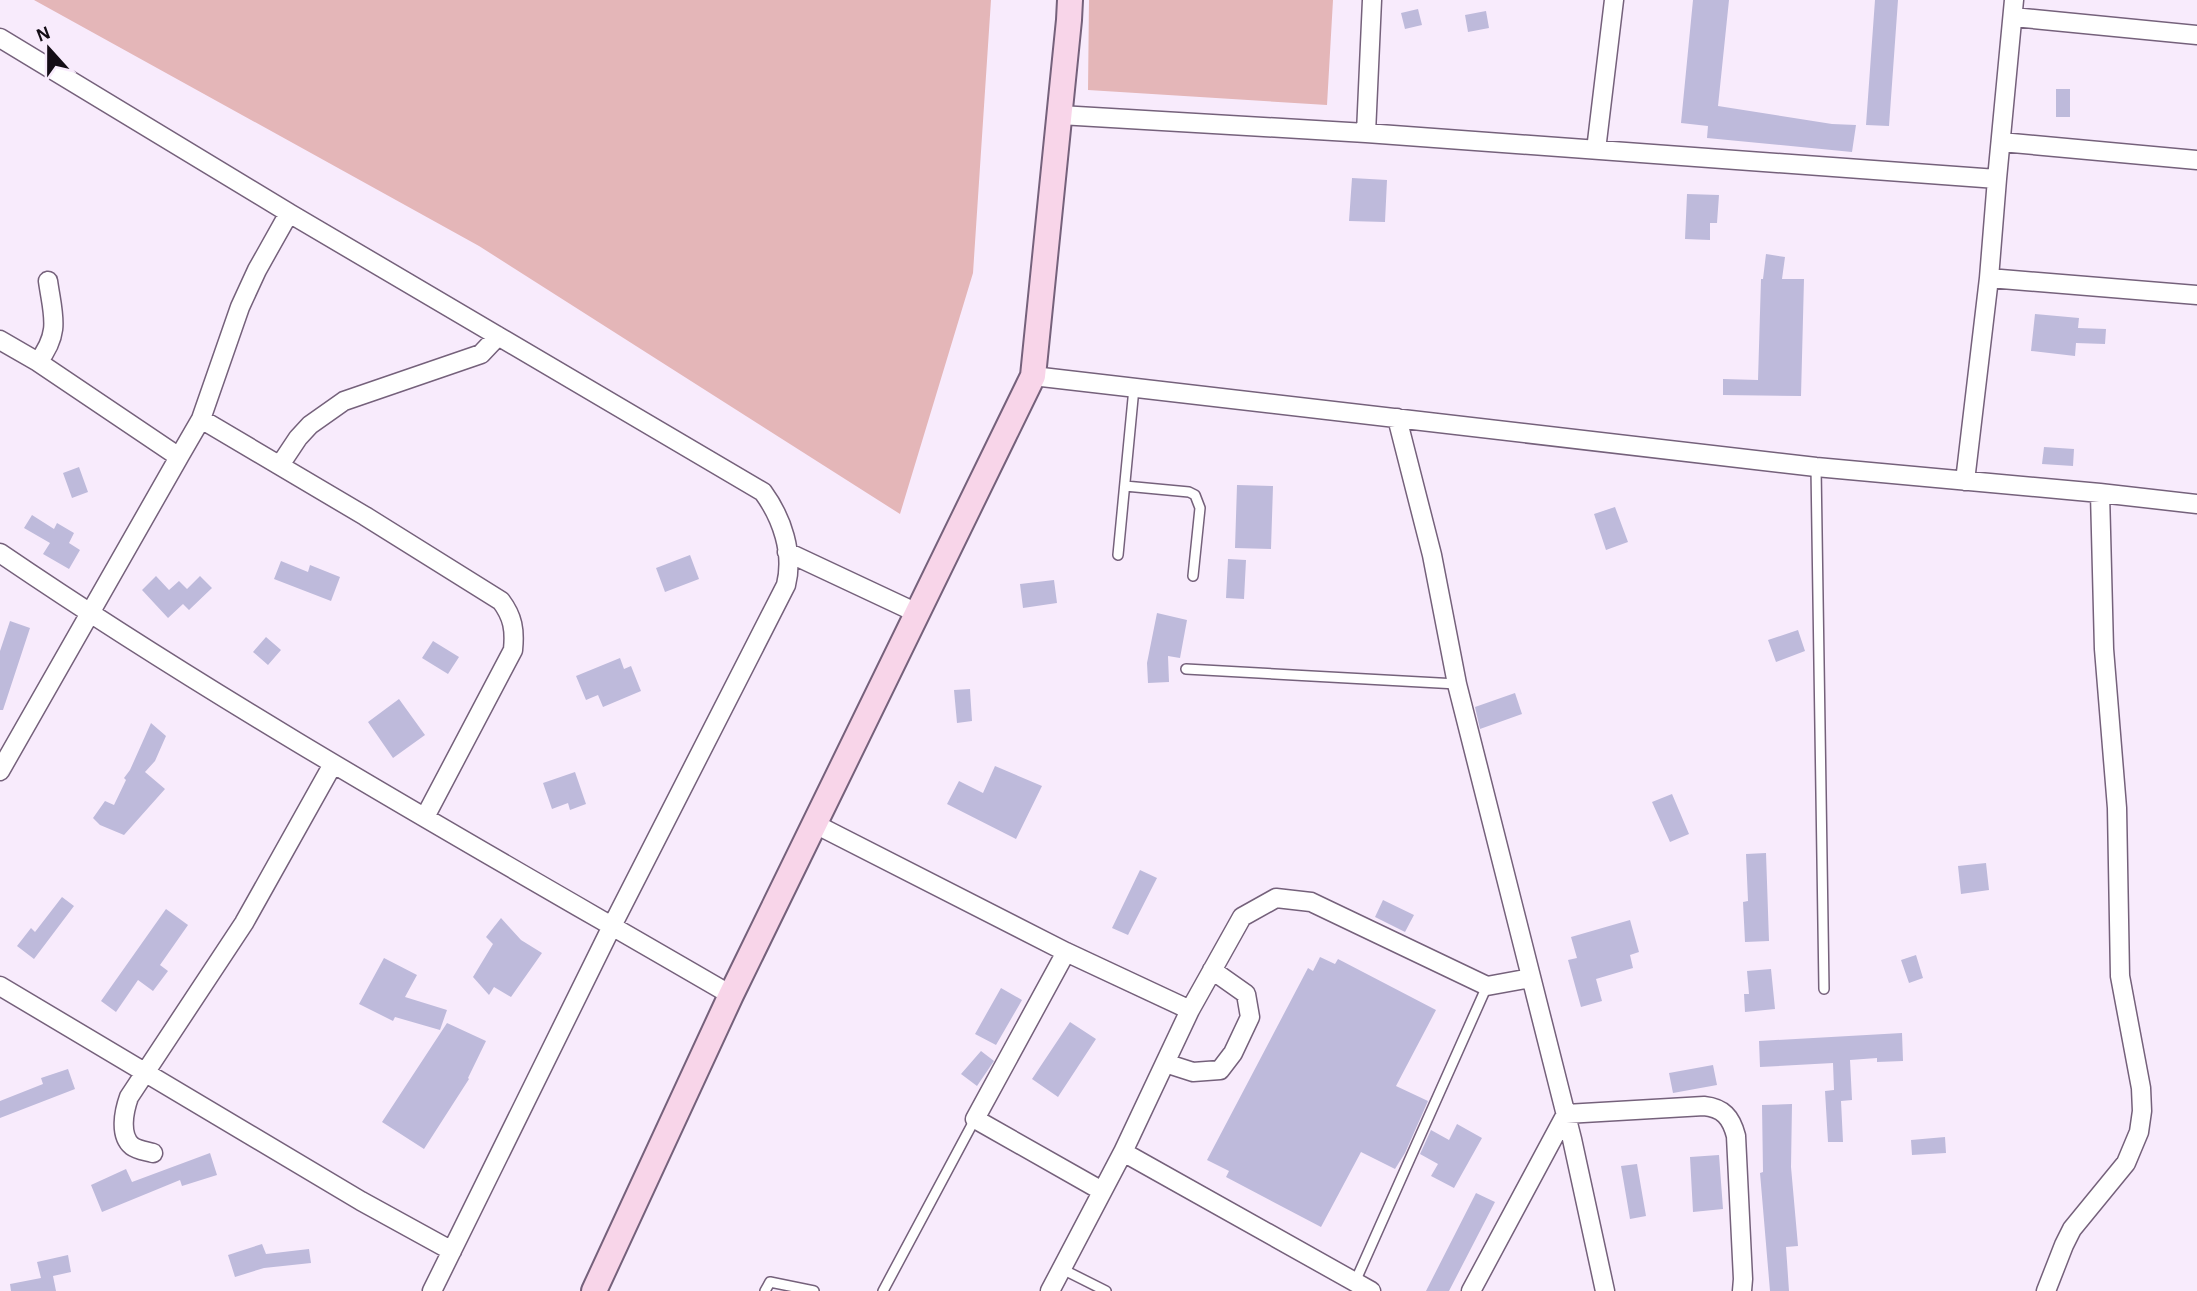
<svg xmlns="http://www.w3.org/2000/svg" width="2197" height="1291" viewBox="0 0 2197 1291" font-family="'Alegreya Sans',sans-serif">
<style>
.green{fill:#e4b6b8}
.building{fill:#bebadb}
.lines{fill:none;stroke-linecap:round;stroke-linejoin:round}
.lane-casing{stroke:#75617b;stroke-width:12}
.street-casing{stroke:#75617b;stroke-width:21}
.secondary-casing{stroke:#75617b;stroke-width:28}
.lane{stroke:#fff;stroke-width:9}
.street{stroke:#fff;stroke-width:18}
.secondary{stroke:#f8d5e9;stroke-width:24}
</style>
<rect width="100%" height="100%" fill="#f8ebfc"/>
<!-- green -->
<path class="green" d="M34,0H991L973,273L900,514L479,246Z
M1089,0H1333L1327,105L1088,90Z"/>
<!-- building -->
<path class="building" d="M1693,0H1729L1718,106L1832,124L1856,125L1852,152L1707,138L1708,126L1681,123Z
M1875,0H1898L1889,126L1866,125Z
M1418,9L1422,25L1405,29L1401,13Z
M1486,11L1489,28L1468,32L1465,15Z
M2056,89H2070V117H2056Z
M1352,178L1387,180L1385,222L1349,221Z
M1687,194L1719,195L1717,223H1710V240L1685,239Z
M1766,254L1785,257L1782,279H1804L1801,396L1723,395V379L1758,380L1761,279H1763Z
M2035,314L2079,318L2078,328L2106,329L2105,344L2076,343L2075,356L2031,351Z
M2044,447L2074,449L2073,466L2042,464Z
M79,467L88,492L72,498L63,473Z
M1237,485L1273,486L1271,549L1235,548Z
M1615,507L1628,542L1606,550L1594,514Z
M32,515L54,529L57,523L74,533L69,543L80,550L69,569L43,554L50,543L24,528Z
M690,555L699,579L665,592L656,568Z
M1228,559L1246,560L1244,599L1226,598Z
M281,561L308,572L310,565L340,577L331,601L274,579Z
M156,576L169,590L179,581L187,589L200,576L212,588L189,610L183,604L168,618L142,590Z
M1054,580L1057,603L1023,608L1020,584Z
M1157,613L1187,620L1180,658L1168,656L1169,682L1148,683L1147,663Z
M10,621L30,628L3,710H0V651Z
M1798,630L1805,651L1776,662L1768,640Z
M266,637L281,650L268,665L253,652Z
M433,641L459,657L448,674L422,658Z
M620,658L624,669L631,666L641,691L603,707L598,695L586,700L576,676Z
M970,689L972,721L957,723L954,690Z
M1515,693L1522,714L1480,729L1475,707Z
M399,699L425,735L393,758L368,722Z
M151,723L166,736L155,761L145,772L165,789L124,835L100,825L93,818L105,801L114,805L126,780L124,778L130,770Z
M995,766L1042,786L1016,839L947,804L959,781L983,793Z
M575,772L586,804L570,810L568,803L552,809L543,783Z
M1672,794L1689,834L1670,842L1652,802Z
M1766,853L1769,941L1745,942L1743,902L1748,901L1746,854Z
M1986,863L1989,890L1961,894L1958,866Z
M1140,870L1157,878L1128,935L1112,928Z
M62,897L74,906L34,959L17,946L31,928L35,932Z
M1383,900L1414,915L1405,932L1375,917Z
M166,909L188,925L160,965L168,971L153,991L138,980L116,1012L101,1001Z
M501,918L521,940L542,953L511,997L494,987L489,995L473,977L493,944L486,937Z
M1630,920L1639,952L1630,955L1633,968L1596,979L1602,1001L1581,1007L1568,960L1577,958L1571,937Z
M1916,955L1923,978L1909,983L1901,960Z
M1320,957L1335,964L1338,959L1436,1010L1396,1086L1428,1101L1405,1153L1395,1169L1361,1152L1321,1227L1226,1177L1229,1171L1207,1160L1308,968L1313,971Z
M384,958L417,975L405,997L447,1010L440,1030L395,1017L393,1021L359,1004Z
M1771,969L1775,1009L1745,1012L1744,994H1749L1747,971Z
M1001,988L1022,1000L996,1045L975,1034Z
M1070,1022L1096,1039L1058,1097L1032,1079Z
M447,1023L486,1041L468,1078L469,1079L424,1149L382,1122Z
M1902,1033L1903,1061L1877,1062V1058L1850,1060L1852,1100L1841,1101L1843,1142H1828L1825,1091L1834,1090L1833,1063L1760,1067L1759,1041Z
M981,1051L994,1061L977,1086L961,1074Z
M1713,1065L1717,1085L1673,1093L1669,1073Z
M68,1069L75,1089L0,1118V1101L43,1084L41,1078Z
M1792,1104L1791,1167L1798,1246L1786,1247L1789,1291H1770L1760,1173L1763,1172L1762,1105Z
M1457,1124L1482,1138L1454,1188L1431,1176L1438,1164L1420,1154L1431,1130L1449,1140Z
M1945,1137L1946,1153L1912,1155L1911,1140Z
M210,1153L217,1175L182,1186L180,1180L102,1212L91,1185L126,1169L132,1182Z
M1719,1155L1723,1209L1693,1212L1690,1157Z
M1637,1164L1646,1216L1630,1219L1621,1166Z
M1476,1193L1495,1202L1449,1291H1426Z
M262,1244L266,1254L309,1249L311,1263L264,1268L235,1277L228,1255Z
M68,1255L71,1272L53,1276L56,1291H11L10,1284L41,1278L37,1262Z"/>
<g class="lines">
<!-- lane casing -->
<g class="lane-casing">
<path id="lane" d="M1816,467L1824,989
M1125,486L1189,492L1195,495L1200,508L1193,576
M1118,555L1134,388
M1186,669L1457,684
M1062,1269L1106,1291
M1355,1282L1487,986
M765,1291L770,1282L814,1291
M883,1291L975,1119"/>
</g>
<!-- street casing -->
<g class="street-casing">
<path id="street" d="M2013,17L2197,35
M0,38L289,213
M1060,115L1366,133L1997,179L1989,278L1965,481
M1366,133L1372,0
M2001,142L2197,160
M1596,150L1614,0
M1997,179L2014,0
M1989,278L2197,295
M0,340L38,362
M1033,376L1816,467L2100,493L2197,504
M1397,418L1432,555L1457,684L1572,1139L1605,1291
M201,419L365,516L501,601C513,617 515,630 513,650L425,817
M179,457L201,419L240,307L257,270L289,213L763,492C782,518 794,553 786,585L612,926L432,1291
M280,465L298,438L310,425L344,401L481,354L498,336
M787,552L917,613
M0,553C235,713 485,852 731,995
M0,771L179,457L38,362C61,332 53,316 48,281
M815,824L1066,952L1190,1010
M1066,952L975,1119L1102,1191
M0,986L361,1201L452,1251
M1165,1063L1193,1072L1220,1070L1233,1053L1250,1017L1246,994L1212,970
M153,1153C146,1151 137,1150 132,1146C119,1135 124,1111 129,1097L244,923L333,764
M1050,1291L1123,1152
M1371,1291L1123,1152L1190,1010L1242,917L1276,898L1311,902L1487,986L1531,978
M1471,1291L1566,1114L1704,1106C1723,1108 1731,1117 1736,1136L1743,1279L1742,1291
M2046,1291L2064,1245L2072,1229L2126,1163L2139,1132L2142,1111L2141,1088L2120,976L2117,808L2104,649L2100,493"/>
</g>
<!-- secondary casing -->
<g class="secondary-casing">
<path id="secondary" d="M594,1291L731,995L1033,376L1069,20L1070,0"/>
</g>
<!-- lane -->
<use href="#lane" class="lane"/>
<!-- street -->
<use href="#street" class="street"/>
<!-- secondary -->
<use href="#secondary" class="secondary"/>
</g>
<!-- north arrow -->
<g transform="translate(49 49) rotate(339)" stroke="#f8ebfc" stroke-width="5" paint-order="stroke">
<path d="M0-5L12 26L0 18L-12 26Z" fill="#140d16"/>
<text y="-10" font-size="19" font-weight="bold" text-anchor="middle" fill="#140d16">N</text>
</g>
</svg>
